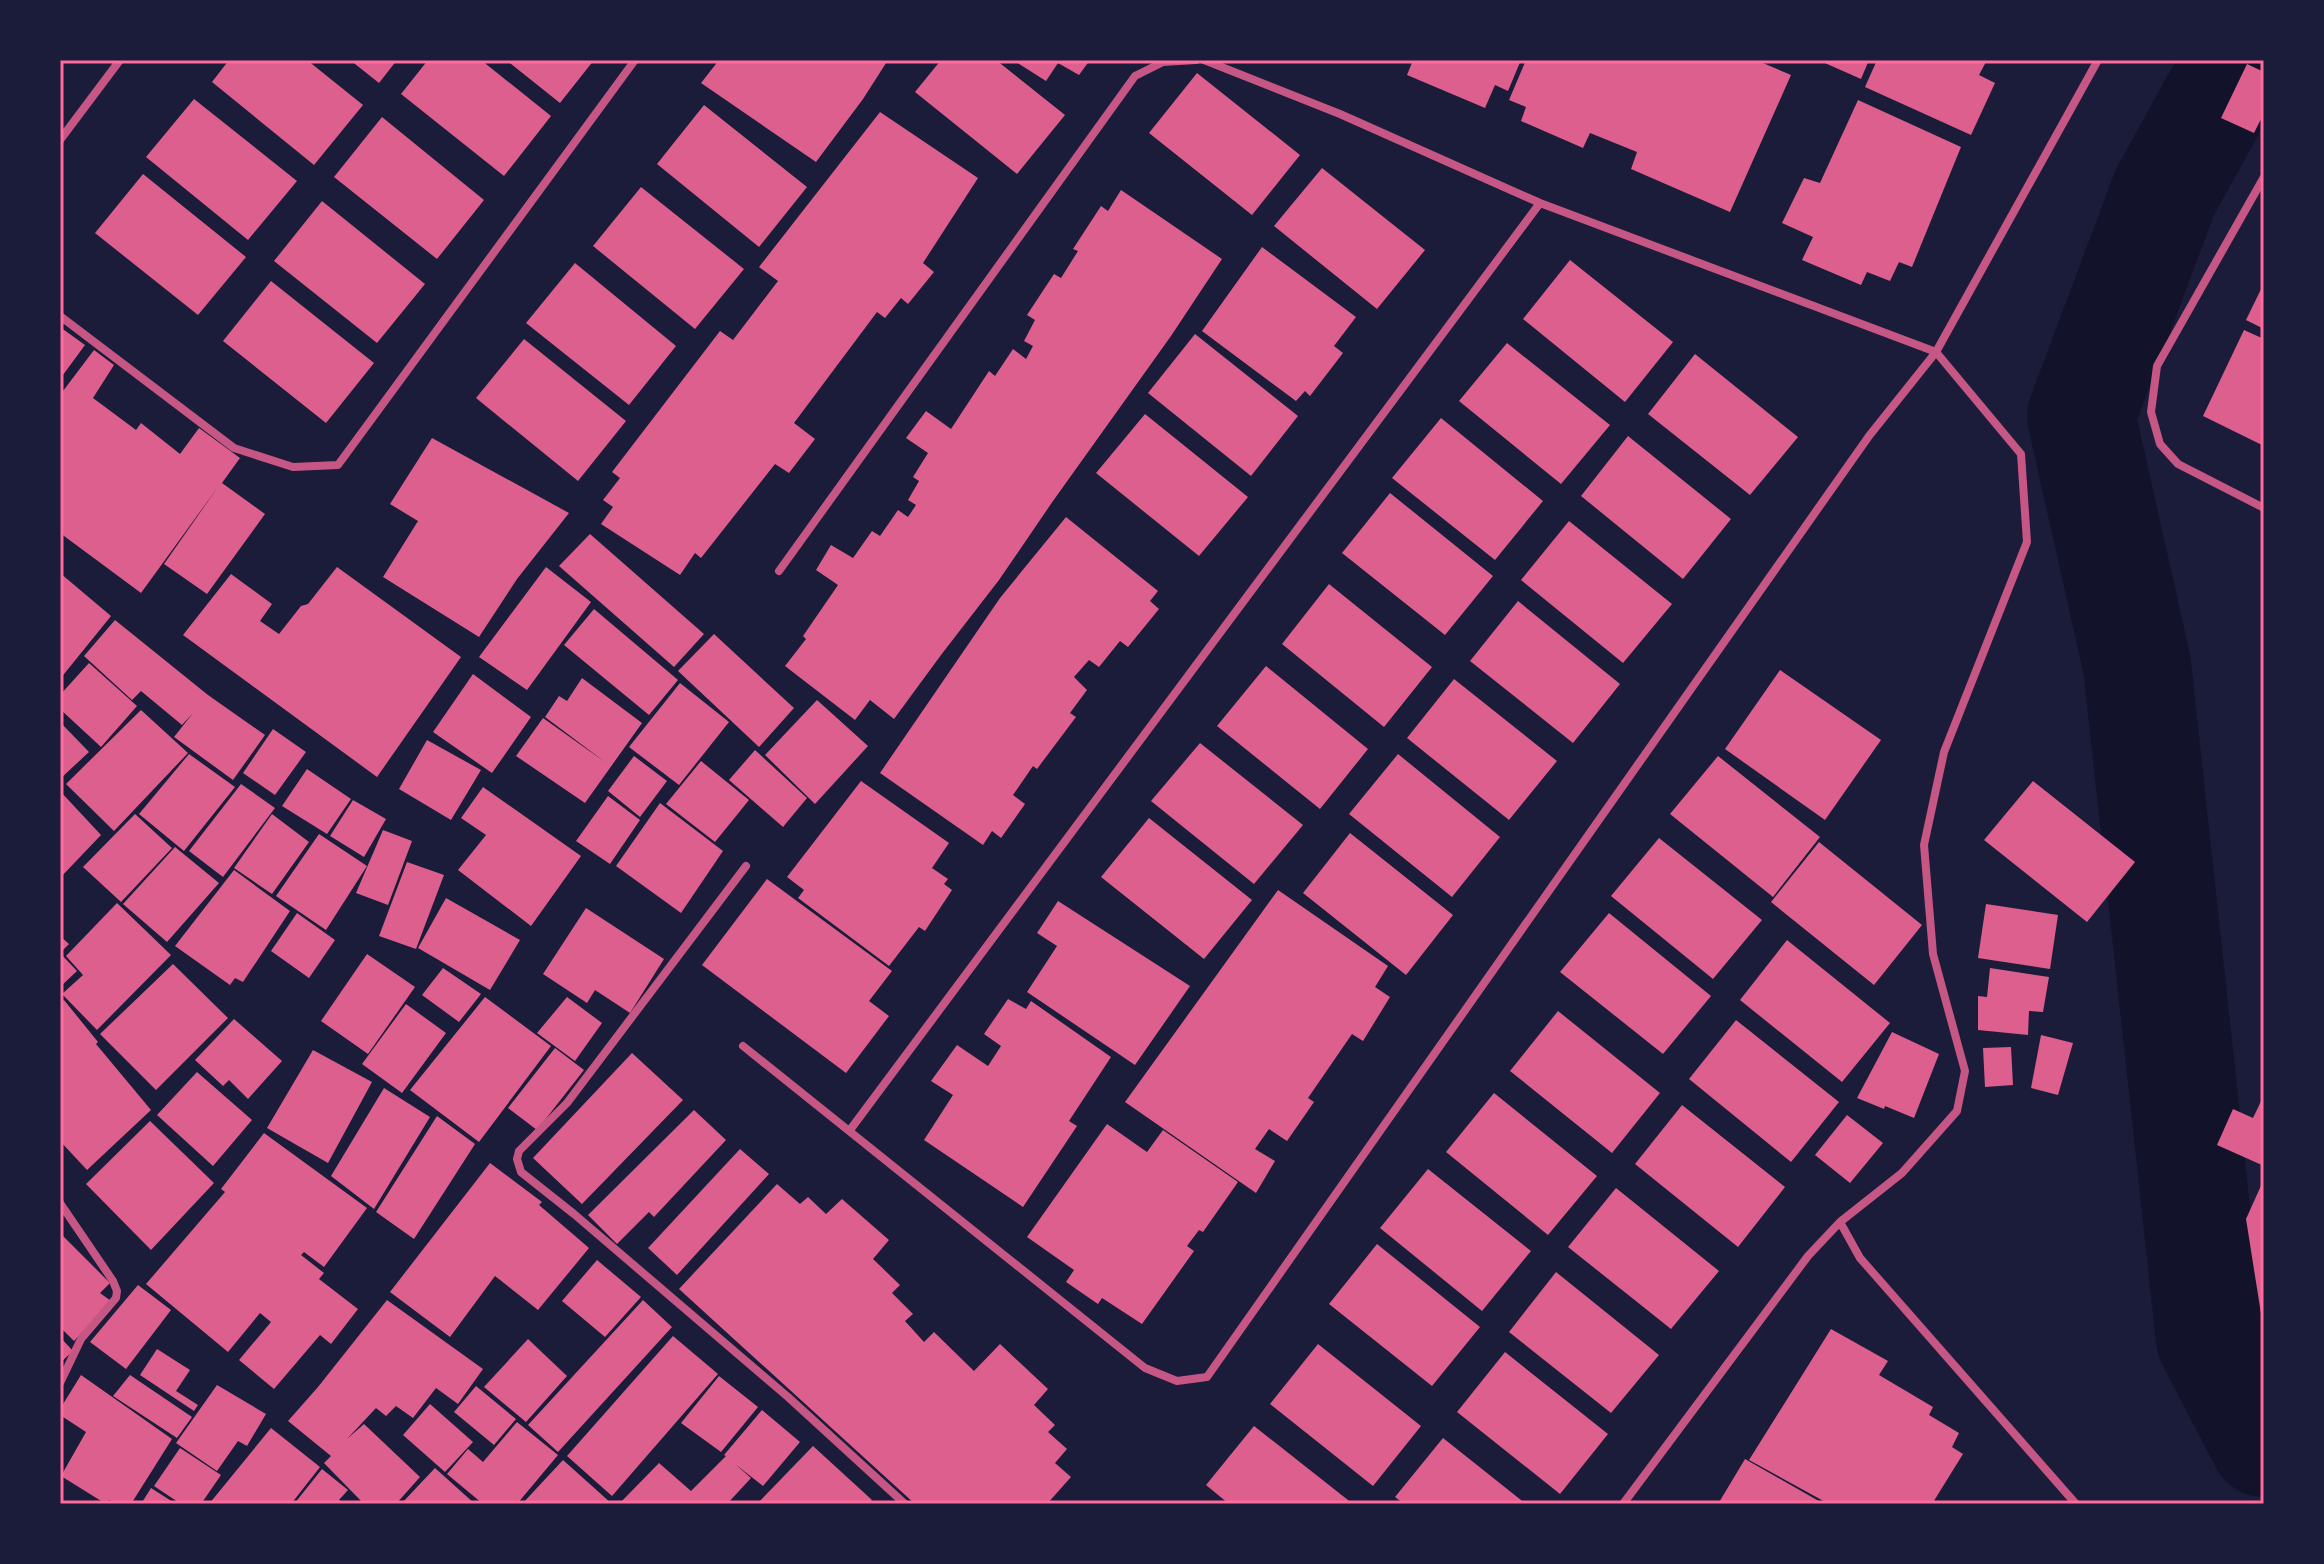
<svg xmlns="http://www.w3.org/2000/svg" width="2324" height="1564" viewBox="0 0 2324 1564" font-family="Jost,sans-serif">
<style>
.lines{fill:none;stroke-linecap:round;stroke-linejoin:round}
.river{stroke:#12122b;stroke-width:108}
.building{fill:#dd5f8e}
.minor{stroke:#c65784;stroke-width:8}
.neatline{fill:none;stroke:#ff6b9d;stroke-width:3}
</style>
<rect width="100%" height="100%" fill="#1b1b3a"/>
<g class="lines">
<!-- river -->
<path class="river" d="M2238,60L2165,192L2081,416L2137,665L2210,1339L2264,1443"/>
</g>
<!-- building -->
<path class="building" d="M229,60H307L363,105L314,165L212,82Z
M350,60H397L379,83Z
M428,60H481L551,116L504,176L401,94Z
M506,60H594L560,103Z
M719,60H888L863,99L816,162L701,83Z
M941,60H996L1065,115L1017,174L915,92Z
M1013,60H1090L1079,75L1058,63L1046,81Z
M1413,60H1521L1508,91L1495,85L1485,108L1407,75Z
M1526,60H1756L1791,75L1730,212L1631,169L1637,152L1590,133L1583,148L1521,121L1526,107L1509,100Z
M1818,60H1869L1861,79Z
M1877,60H1987L1979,75L1995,83L1971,135L1865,87Z
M2247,64L2264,72V113L2254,133L2221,118Z
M1197,73L1300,155L1252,215L1149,133Z
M194,99L297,181L248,240L146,157Z
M1858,100L1961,147L1912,267L1899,262L1890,281L1867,272L1861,285L1802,260L1813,237L1782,223L1804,178L1820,183Z
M704,105L807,187L759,247L657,164Z
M880,112L978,178L923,263L934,272L908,304L901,298L885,318L877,312L794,423L815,439L789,473L775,464L701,558L695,553L680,575L601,524L613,507L603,500L620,478L612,472L720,331L733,340L778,281L759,267Z
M382,117L484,200L437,259L334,177Z
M1322,168L1425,250L1377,309L1274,226Z
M143,174L246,257L198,315L95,233Z
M641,187L744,269L695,329L593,246Z
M1121,190L1222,259L1171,336L1053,501L999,580L941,655L894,719L870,700L855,720L785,666L806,639L803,636L838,585L816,570L831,545L853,558L872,531L880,536L898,510L908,517L916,505L908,500L919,481L913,477L928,453L906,438L926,411L951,429L989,371L995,376L1013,349L1026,359L1033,346L1024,341L1035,320L1027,315L1054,274L1061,278L1078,251L1073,249L1101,206L1108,211Z
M322,201L425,284L377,343L274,261Z
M1262,247L1356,317L1334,346L1343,353L1310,396L1305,391L1296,401L1202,331Z
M1570,260L1673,342L1625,402L1523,319Z
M575,263L676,346L629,405L526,323Z
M271,281L374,363L326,423L223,341Z
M2264,283V329L2246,320Z
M60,327L85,345L60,379Z
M2244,330L2264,339V446L2203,416Z
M1195,334L1298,416L1251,476L1148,393Z
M524,339L626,421L578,481L476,398Z
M1507,343L1610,425L1561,484L1459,401Z
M94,350L114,365L93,398L136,430L141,423L180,454L199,428L240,458L222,483L265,514L207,594L164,564L218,487L141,593L60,533V395Z
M1695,354L1798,437L1750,495L1648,414Z
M1145,414L1248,497L1199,556L1096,473Z
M1441,418L1543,501L1495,560L1392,478Z
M1628,436L1731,519L1683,579L1581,496Z
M432,438L569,513L517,579L479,637L383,577L418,521L390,504Z
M1390,493L1493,576L1445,635L1342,553Z
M1066,517L1158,591L1150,601L1159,609L1128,647L1120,641L1099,667L1089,660L1074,677L1087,690L1070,713L1076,717L1037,769L1033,766L1013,795L1025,804L1001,838L992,831L983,845L880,773L1000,598Z
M1569,521L1672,604L1623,663L1521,580Z
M590,534L704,634L674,667L559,566Z
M337,567L461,657L377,777L183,635L231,574L272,604L260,621L279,634L301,606L308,604Z
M546,567L591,602L527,690L479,657Z
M60,573L111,616L60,679Z
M1329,584L1432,667L1384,727L1282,644Z
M1518,601L1620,684L1573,743L1470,661Z
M594,609L678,680L649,715L564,645Z
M115,620L208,695L265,735L233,780L174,737L193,713L182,725L141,691L132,700L84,656Z
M714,634L794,708L759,747L678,671Z
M89,663L137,706L101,747L60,709V695Z
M1266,666L1368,749L1320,809L1217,726Z
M1780,670L1881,740L1825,820L1725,749Z
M473,674L531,717L492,773L433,732Z
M582,678L642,723L585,803L516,756L543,718L605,762L545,717L559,696L567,701Z
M1454,679L1557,761L1509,820L1407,738Z
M680,683L729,722L679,785L629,747Z
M817,700L868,746L815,804L765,755Z
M141,710L188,753L114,831L66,784Z
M60,722L89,752L60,779Z
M273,729L306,752L275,795L243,773Z
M427,740L481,770L451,820L399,789Z
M1200,743L1303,825L1254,884L1151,801Z
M755,750L807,798L783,827L729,780Z
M189,754L235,787L184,851L139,814Z
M1398,754L1500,837L1452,897L1349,814Z
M634,756L667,781L640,817L608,791Z
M1718,756L1820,837L1773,897L1670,814Z
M701,761L749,800L715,842L666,804Z
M307,769L351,799L327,834L282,806Z
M861,781L949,843L932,868L948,879L944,884L952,890L925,931L919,927L889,966L798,898L804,890L787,877Z
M2033,781L2135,862L2087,922L1984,840Z
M241,784L275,808L223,877L189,851Z
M483,787L581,856L531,926L458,870L486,835L461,818Z
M60,791L101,835L60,878Z
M608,796L640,820L610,864L576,841Z
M353,800L386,819L364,857L330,836Z
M660,803L723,851L681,913L616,866Z
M135,814L172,848L121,902L83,867Z
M272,814L309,842L272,894L234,868Z
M1149,818L1252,900L1204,959L1101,877Z
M383,830L412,841L388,905L356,893Z
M1350,833L1453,915L1406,975L1303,893Z
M319,834L367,866L326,930L276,896Z
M1659,838L1762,920L1713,979L1611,896Z
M1819,842L1922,925L1874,985L1771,902Z
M175,847L219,883L167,942L123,904Z
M407,862L444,875L416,949L379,936Z
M234,870L290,911L243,982L235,978L230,985L175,946Z
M767,879L892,971L869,1001L889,1016L846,1073L702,965Z
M1278,890L1388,966L1375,987L1390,997L1363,1041L1352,1034L1308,1098L1314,1102L1287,1141L1269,1129L1255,1149L1275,1161L1256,1193L1125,1102Z
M446,898L520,940L490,990L418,948Z
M1058,901L1190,986L1135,1065L1027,992L1057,946L1037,933Z
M117,903L171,955L97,1030L62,994L83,975L66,956Z
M1986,904L2058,915L2050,969L1978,958Z
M586,908L664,959L630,1013L595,990L587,1003L543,974Z
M297,913L335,940L309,978L271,951Z
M1609,913L1711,996L1663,1054L1560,972Z
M60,936L69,944L60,953L77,971L60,987Z
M1787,940L1890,1023L1842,1082L1740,1000Z
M367,954L415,987L368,1054L321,1021Z
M173,964L228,1018L156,1090L100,1034Z
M443,968L481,994L459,1022L422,995Z
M1990,968L2049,977L2043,1012L2029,1011L2028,1035L1978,1030V996L1987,997Z
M485,997L551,1046L479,1142L410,1090Z
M567,997L602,1023L575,1061L537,1033Z
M1008,999L1026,1009L1031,1001L1111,1057L1069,1121L1077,1126L1023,1207L924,1140L953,1095L931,1081L957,1045L988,1066L1001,1046L984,1034Z
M64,1000L98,1042L96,1044L151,1110L87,1170L60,1141V1003Z
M406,1004L446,1033L402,1093L362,1064Z
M1558,1011L1660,1093L1612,1153L1510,1071Z
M234,1019L282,1061L248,1099L229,1080L223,1086L195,1060Z
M1736,1020L1839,1102L1791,1162L1689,1079Z
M1892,1032L1939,1054L1914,1118L1885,1106L1884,1109L1857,1098Z
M2041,1035L2073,1043L2058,1095L2031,1088Z
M2011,1047L2013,1085L1985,1087L1983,1048Z
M555,1048L584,1070L537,1130L508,1108Z
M313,1050L372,1082L328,1163L267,1128Z
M632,1053L683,1100L582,1204L533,1158Z
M197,1072L252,1120L213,1166L157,1115Z
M384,1088L430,1117L374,1209L331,1176Z
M1494,1093L1597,1176L1548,1235L1446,1152Z
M2264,1095V1166L2217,1145L2233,1109L2253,1118Z
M1682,1105L1785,1187L1738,1247L1635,1164Z
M694,1110L726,1140L654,1217L649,1212L617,1244L588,1215Z
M1847,1115L1883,1143L1850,1183L1815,1155Z
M437,1116L475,1144L414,1239L376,1212Z
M150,1121L214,1183L151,1250L86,1184Z
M1107,1124L1147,1152L1163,1130L1238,1182L1203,1232L1199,1230L1187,1246L1194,1251L1142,1324L1102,1298L1098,1304L1066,1282L1074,1270L1027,1237Z
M264,1133L367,1208L324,1267L304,1252L301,1255L324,1273L319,1279L358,1309L331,1344L320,1335L274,1389L239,1360L271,1322L260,1313L228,1352L146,1284L225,1192L221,1189Z
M740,1149L769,1174L677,1275L648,1248Z
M490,1163L542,1202L539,1205L589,1248L538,1310L495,1276L450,1337L390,1292Z
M1428,1169L1531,1251L1482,1311L1380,1228Z
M2264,1179V1319L2262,1320L2246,1219Z
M777,1184L800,1204L808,1197L826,1214L842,1199L889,1240L873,1259L900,1285L892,1293L913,1314L905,1321L924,1342L934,1332L974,1371L1000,1344L1048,1389L1034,1405L1055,1425L1048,1432L1067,1449L1055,1463L1071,1477L1047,1504H915L679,1289Z
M1616,1188L1719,1271L1671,1329L1568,1247Z
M60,1233L110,1283L100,1293L111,1301L74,1341L60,1327Z
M1377,1244L1480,1327L1432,1386L1329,1304Z
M597,1260L641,1297L605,1337L562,1301Z
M1556,1272L1659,1355L1611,1413L1509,1332Z
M138,1285L171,1310L126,1369L90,1342Z
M387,1300L483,1369L458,1404L436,1388L413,1418L396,1406L386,1416L376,1408L347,1439L364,1424L420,1477L396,1504H364L324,1463L331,1456L288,1421L318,1387Z
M643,1300L672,1327L558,1452L528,1425Z
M1831,1329L1888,1361L1879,1375L1933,1407L1929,1415L1959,1433L1952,1447L1963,1454L1932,1504H1829L1749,1460Z
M673,1336L718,1374L612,1496L567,1456Z
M60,1337L73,1351L60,1363Z
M528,1339L567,1376L526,1422L484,1387Z
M1318,1344L1421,1426L1373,1486L1270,1404Z
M157,1349L190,1370L176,1391L198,1405L194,1411L140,1375Z
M1505,1352L1608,1434L1560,1494L1457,1412Z
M81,1375L172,1439L131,1504H116L109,1500L106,1504L61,1476L86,1432L60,1415V1409Z
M130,1375L192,1417L177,1438L113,1396Z
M719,1376L758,1407L721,1452L681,1423Z
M217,1385L266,1414L247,1446L238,1441L217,1471L176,1443Z
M476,1386L516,1419L494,1445L454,1412Z
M430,1404L473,1442L445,1472L403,1435Z
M762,1410L800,1442L763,1486L735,1464L751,1478L727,1504H619L659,1463L691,1491L726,1456L724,1455Z
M517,1422L558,1455L517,1504H483L447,1474L468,1449L483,1462Z
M1254,1426L1353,1504H1229L1206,1485Z
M271,1428L320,1467L291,1504H209Z
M1443,1438L1526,1504H1404L1395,1497Z
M813,1446L872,1500L868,1504H757Z
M180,1448L221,1475L201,1504H181L154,1486Z
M1745,1459L1824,1504H1718Z
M563,1460L592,1486L612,1504H522Z
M435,1468L475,1504H401Z
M322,1469L348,1490L339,1500L345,1504H294Z
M151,1488L176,1504H141Z"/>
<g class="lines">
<!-- minor -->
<path class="minor" d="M1204,60L1340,114L1540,203L1936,352L2021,454L2027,542L1944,752L1924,845L1933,954L1965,1071L1957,1111L1902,1173L1840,1222
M60,140L120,60
M2264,177L2157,366L2151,412L2160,444L2178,464L2264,508
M60,316L234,448L293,467L338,465L635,60
M779,571L1135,76L1163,62L1196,60
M746,866L567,1103L519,1151L517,1159L521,1172L574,1214L788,1397L905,1504
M743,1046L1145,1368L1177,1381L1207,1377L1869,436L1936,352L2098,60
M850,1130L1540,203
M60,1203L113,1281L117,1291L116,1298L81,1339L60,1383
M1623,1504L1808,1256L1840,1222L1860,1258L2076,1504"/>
</g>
<!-- border -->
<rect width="2324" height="1564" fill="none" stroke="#1b1b3a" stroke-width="124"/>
<rect x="62" y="62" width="2200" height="1440" class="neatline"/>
</svg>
